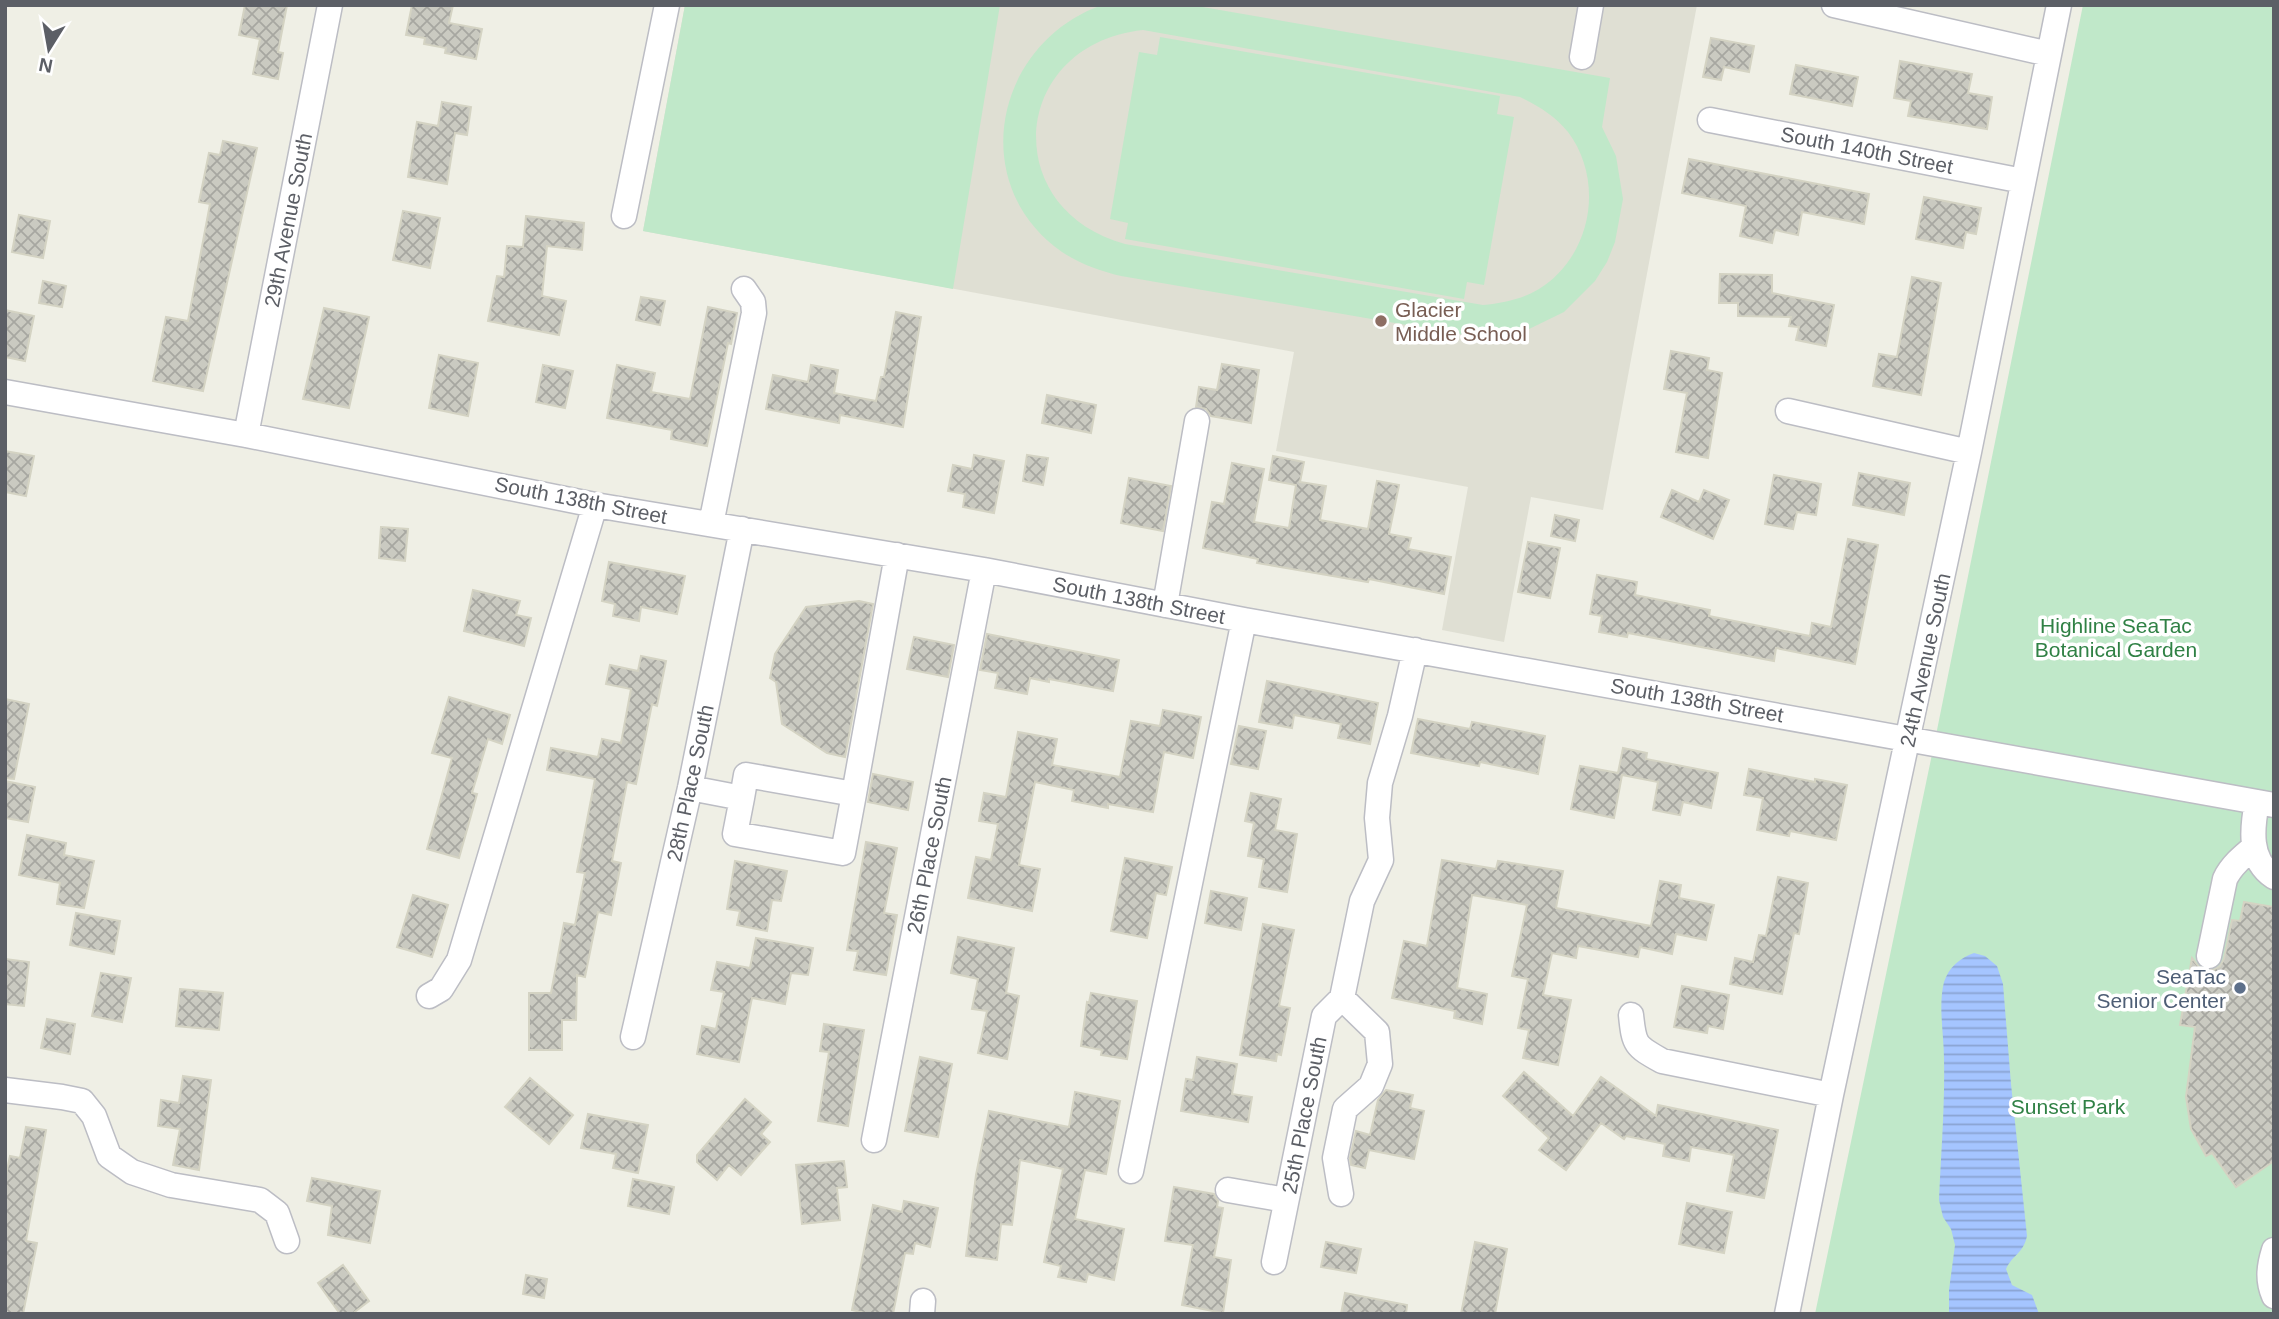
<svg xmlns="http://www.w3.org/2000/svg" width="2279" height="1319" viewBox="0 0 2279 1319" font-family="Arial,sans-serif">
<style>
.education{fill:#dfdfd3}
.park{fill:#c0e8c9;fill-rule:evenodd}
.water{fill:url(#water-rules)}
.building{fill:url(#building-cross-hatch);stroke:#d4d3c3;stroke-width:2}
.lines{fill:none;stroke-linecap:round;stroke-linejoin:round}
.minor-casing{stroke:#bcbdc4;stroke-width:27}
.minor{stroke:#fff;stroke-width:24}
.education-dot{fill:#8d6e63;stroke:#fff;stroke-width:2.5}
.service-dot{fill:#5c6f8a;stroke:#fff;stroke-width:2.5}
.labels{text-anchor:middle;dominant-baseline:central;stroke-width:7;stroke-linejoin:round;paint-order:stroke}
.street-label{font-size:21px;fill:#5c5f66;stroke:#fff}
.education-label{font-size:21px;fill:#785e54;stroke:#fff;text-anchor:start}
.park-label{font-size:21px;fill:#308145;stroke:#fff}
.service-label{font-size:21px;fill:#4e5e75;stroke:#fff;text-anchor:end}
</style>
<defs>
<pattern id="water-rules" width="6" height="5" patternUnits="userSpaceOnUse" patternTransform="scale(1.75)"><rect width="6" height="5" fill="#a5c5ff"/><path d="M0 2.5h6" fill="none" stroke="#8aa3d2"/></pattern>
<pattern id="building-cross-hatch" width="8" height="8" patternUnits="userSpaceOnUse" patternTransform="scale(1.75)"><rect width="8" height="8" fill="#cacac1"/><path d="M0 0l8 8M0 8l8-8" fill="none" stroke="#a7a7a1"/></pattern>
</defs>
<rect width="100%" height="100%" fill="#efefe5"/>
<!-- education -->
<path class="education" d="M685,5H1697L1603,510L1531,497L1504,642L1442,630L1468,487L1276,451L1294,352L643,231Z"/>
<!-- park -->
<path class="park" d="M685,5H1000L953,289L643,231Z
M1102,5H1191L1610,78L1602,127L1616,156L1623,199L1615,242L1607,262L1595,281L1564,312L1525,331L1482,338L1121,276C1100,271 1080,264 1062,252C965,184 995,43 1102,5ZM1143,30L1520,97C1539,106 1555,116 1568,132C1605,181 1592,256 1539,289C1522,299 1503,303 1483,305L1125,244C997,209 1011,44 1143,30Z
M2083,5H2274V1314H1815L1935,740Z
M1160,37L1500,96L1497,114L1514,117L1484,285L1467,282L1464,299L1125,239L1128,223L1110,219L1139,52L1157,55Z"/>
<!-- water -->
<path class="water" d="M1974,953L1985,956L1997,966L2003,984L2011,1084L2027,1236C2023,1254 2013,1254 2006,1269L2012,1285L2032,1295L2039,1314H1949V1290L1955,1245L1951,1229L1943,1217L1939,1200C1941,1153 1945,1106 1944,1059C1944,1035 1938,1006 1944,982C1949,967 1960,958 1974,953Z"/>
<!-- building -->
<path class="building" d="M245,5H287L278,52L283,53L278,79L253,74L260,39L239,35Z
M412,5H453L449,23L482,29L476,59L445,53L446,48L424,44L425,38L406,35Z
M1711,38L1754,46L1749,72L1724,67L1721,80L1703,77Z
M1900,61L1972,74L1968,93L1992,97L1987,129L1908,116L1911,101L1894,98Z
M1796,65L1858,77L1852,106L1790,94Z
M442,102L471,107L467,135L455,133L447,184L408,177L417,122L438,126Z
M223,141L257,148L203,391L153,381L166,317L188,321L210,204L199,202L209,153L220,155Z
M1689,159L1869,194L1864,224L1802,212L1798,235L1775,230L1772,243L1740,236L1746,206L1682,193Z
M1924,197L1981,208L1976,234L1966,232L1963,248L1916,239Z
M403,211L440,218L430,268L393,260Z
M19,215L50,221L43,258L12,252Z
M526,216L584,223L582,250L547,246L542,296L566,301L559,335L488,321L497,276L504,277L507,246L523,247Z
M1720,274L1772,275V293L1834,305L1826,346L1796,340L1799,327L1789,326L1791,317L1738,316V303H1719Z
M1912,277L1941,283L1921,395L1873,386L1879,354L1897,357Z
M43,281L66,286L62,307L39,303Z
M641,297L665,301L660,325L636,320Z
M708,307L737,313L731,344L728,343L707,446L671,439L672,430L607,418L617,365L655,373L651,392L690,399Z
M324,308L369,317L349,408L303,399Z
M5,310L34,316L25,361L5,357Z
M896,312L921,317L903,427L840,415L839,423L766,409L773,375L808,382L811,365L838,370L834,393L876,401L881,377H884Z
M1671,351L1709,358L1707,370L1722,373L1708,458L1676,452L1687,393L1664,389Z
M439,355L478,363L468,416L429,408Z
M1222,364L1259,370L1251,423L1211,416L1206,409L1196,407L1199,387L1217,390Z
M543,365L573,371L565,408L536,402Z
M1047,395L1096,405L1091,433L1042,423Z
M5,451L34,456L26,496L5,492Z
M974,455L1004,461L994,513L963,507L965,494L948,491L953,465L972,469Z
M1027,455L1048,458L1043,485L1023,481Z
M1273,456L1304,462L1300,482L1326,486L1320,520L1368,529L1377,481L1399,485L1389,534L1411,538L1408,549L1451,557L1444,594L1369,579L1368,582L1257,563L1258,559L1203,548L1212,502L1224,504L1232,463L1264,469L1254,522L1289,528L1296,485L1269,480Z
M1859,473L1910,483L1904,515L1853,505Z
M1774,475L1821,484L1816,515L1797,512L1793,529L1765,524Z
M1129,478L1171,486L1163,531L1121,523Z
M1672,490L1699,502L1704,490L1729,500L1713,539L1661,517Z
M1555,515L1579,520L1575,541L1551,536Z
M381,527L408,529L405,561L379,558Z
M1848,539L1878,545L1855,664L1776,648L1774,661L1628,633L1627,637L1599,632L1602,616L1590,614L1597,575L1637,582L1635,595L1710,610L1709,616L1810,636L1812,623L1831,627Z
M1528,542L1560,548L1550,598L1518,592Z
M609,562L685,576L677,614L641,607L639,621L613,616L615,604L602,601Z
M473,590L520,601L516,615L531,618L524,646L464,631Z
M859,601L873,604L845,757L827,753L782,724L776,682L770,678L775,654L806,607Z
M987,634L1119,660L1113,691L1049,679V682L1030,678L1027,694L995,688L998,673L980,670Z
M914,637L954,645L948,677L907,669Z
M641,656L666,661L657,706L652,704L636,784L627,782L612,861L621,863L611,915L598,912L585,977L577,975L576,1020H562V1050H529V993H551L564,923L575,925L585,873L577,872L595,779L547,770L551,748L598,757L602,739L621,743L631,689L606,684L610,665L638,671Z
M1267,681L1378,703L1370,744L1338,738L1341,724L1294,715L1292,728L1259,722Z
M449,697L510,715L502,744L488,739L472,793L477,794L459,858L427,849L452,758L432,753Z
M5,699L29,704L14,779L5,778Z
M1163,710L1201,717L1193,758L1164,752L1153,812L1108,804V808L1072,801L1074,790L1035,782L1019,865L1040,869L1032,911L968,898L976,857L991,860L998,824L979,821L984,793L1006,797L1018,732L1057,739L1052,765L1120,777L1131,721L1160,726Z
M1418,719L1470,729L1472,722L1545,736L1538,774L1480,762L1479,766L1411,753Z
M1239,726L1266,731L1258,769L1231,764Z
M1623,748L1647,753L1646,759L1718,773L1711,808L1683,802L1680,815L1653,810L1658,782L1622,775L1614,818L1571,809L1580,766L1618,773Z
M1749,769L1815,782V779L1847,785L1836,840L1790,831L1789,836L1757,830L1763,798L1744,795Z
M873,774L913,782L908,810L868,802Z
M5,781L35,787L28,822L5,818Z
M1251,793L1281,799L1275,830L1297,834L1287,892L1259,887L1264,859L1248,856L1254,823L1245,821Z
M27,835L66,843L64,855L94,861L84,908L57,904L60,883L19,875Z
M866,842L897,848L884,913L897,915L886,975L854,970L858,951L847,950Z
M1125,858L1172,867L1166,895L1156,893L1147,938L1111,931Z
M1442,860L1496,869L1498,861L1563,871L1556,908L1651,926L1660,881L1681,885L1679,898L1714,905L1706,940L1676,934L1672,954L1640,947L1638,957L1578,946L1576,958L1552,953L1543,995L1571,1000L1558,1065L1523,1058L1529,1030L1518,1028L1528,979L1512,976L1527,905L1472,895L1457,988L1487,994L1482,1024L1454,1018L1455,1011L1392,998L1404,941L1427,946Z
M735,861L787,871L781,901L772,900L767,931L737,925L740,911L727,909Z
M1778,877L1808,883L1799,934L1794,933L1782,994L1730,984L1735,958L1753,962L1759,935L1766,936Z
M1211,891L1247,898L1241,930L1205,923Z
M413,895L448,905L432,957L397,947Z
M2244,902L2274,907V1161L2236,1187L2212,1153L2206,1156L2191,1129L2186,1097L2195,1027L2180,1025L2192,958L2199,967L2205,970H2213L2220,966L2224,959L2232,920L2240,921Z
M76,913L120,921L114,954L70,945Z
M1263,924L1294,930L1279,1006L1290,1008L1281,1055L1277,1054L1276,1061L1240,1055Z
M958,937L1014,948L1006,993L1019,996L1007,1059L978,1053L987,1011L972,1009L978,979L951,973Z
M756,938L813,948L808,975L791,973L785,1004L752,998L739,1062L697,1054L702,1026L716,1029L724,992L711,990L717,962L750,968Z
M5,959L29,962L24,1006L5,1004Z
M101,973L131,978L122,1022L92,1016Z
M1682,986L1729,995L1723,1029L1708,1026L1707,1033L1674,1027Z
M180,989L223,993L219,1030L176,1026Z
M1091,993L1137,1001L1127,1059L1101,1055L1102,1050L1081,1046L1087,1002L1089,1003Z
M47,1019L75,1024L70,1054L41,1048Z
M824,1024L864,1030L848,1126L818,1121L829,1052L820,1051Z
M920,1057L952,1064L938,1137L905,1131Z
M1197,1057L1237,1064L1232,1094L1252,1097L1248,1122L1181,1111L1186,1079L1193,1080Z
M1524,1072L1573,1116L1601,1077L1656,1116L1658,1105L1778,1130L1764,1198L1727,1191L1734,1155L1691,1147L1689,1161L1663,1156L1665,1144L1626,1136L1624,1139L1601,1123L1566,1170L1539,1150L1549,1138L1503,1096Z
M183,1076L211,1080L199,1170L173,1165L180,1129L158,1126L161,1100L179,1103Z
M530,1078L573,1115L549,1144L505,1107Z
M1386,1090L1413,1095L1410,1108L1424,1111L1414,1159L1369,1150L1365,1168L1351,1165L1350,1158L1356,1131L1370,1135L1378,1100Z
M1075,1092L1120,1101L1106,1174L1085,1170L1075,1219L1124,1229L1114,1280L1088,1274L1086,1282L1058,1277L1061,1266L1044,1262L1063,1169L1020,1160L1012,1225L1001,1224L997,1260L966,1256L976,1175L989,1111L1069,1127Z
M745,1099L771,1122L761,1134L770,1142L741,1175L729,1165L717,1180L697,1162V1155Z
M588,1114L648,1125L638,1173L613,1168L616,1154L581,1148Z
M26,1127L46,1130L26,1241L37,1243L23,1314H5V1179L10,1156L20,1158Z
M844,1161L847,1187L837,1188L840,1220L802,1224L796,1165Z
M312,1178L380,1191L370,1243L328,1235L332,1206L307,1201Z
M633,1179L674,1187L669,1214L628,1206Z
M1174,1187L1214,1194L1218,1201L1217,1207L1223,1208L1214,1257L1231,1260L1223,1313L1182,1305L1193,1245L1165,1241Z
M904,1201L938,1208L930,1247L915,1243L913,1254L905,1253L893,1314H869L852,1310L873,1205L902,1212Z
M1687,1203L1732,1212L1724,1253L1679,1244Z
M1326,1242L1361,1249L1356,1273L1321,1267Z
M1475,1242L1507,1249L1495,1314H1461Z
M343,1265L369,1301L352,1314H340L318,1283Z
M526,1275L547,1279L544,1298L523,1294Z
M1345,1293L1407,1305L1406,1314H1341Z"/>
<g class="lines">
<!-- minor casing -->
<g class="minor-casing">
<path id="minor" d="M1834,5L2049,54
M1582,57L1591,5
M1710,120L2023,181
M624,216L667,5
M5,392L246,435L595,505L984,570L1244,620L2274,805
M1788,411L1969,452
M246,435L330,5
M711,524L754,313L753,302L744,289
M1165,605L1197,421
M690,788L742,798L735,834L843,853L854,794
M742,798L746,775L854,794L897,555
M2257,802C2252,828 2248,860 2274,877
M2209,956L2225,879C2231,866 2243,856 2254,847
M429,996L441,989L459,960L595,505
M1631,1015C1634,1045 1635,1046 1662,1061L1831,1095
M633,1037L690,788L742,529
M5,1090L62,1097L82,1101L94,1116L109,1156L132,1172L171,1185L260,1200L277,1213L287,1241
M874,1140L984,570
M1131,1171L1244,620
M1228,1190L1286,1200
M1341,1194L1335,1158L1345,1109L1371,1086L1380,1064L1377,1032L1342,998
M2274,1250C2269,1266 2267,1280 2274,1296
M1274,1262L1324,1016L1342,998L1362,901L1381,860L1377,818L1380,783L1400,716L1415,650
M922,1314L923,1301
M1787,1314L1831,1095L1969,452L2059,5"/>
</g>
<!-- minor -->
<use href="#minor" class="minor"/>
</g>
<!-- markers -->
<circle class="education-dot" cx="1381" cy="321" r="7"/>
<circle class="service-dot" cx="2240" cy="988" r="7"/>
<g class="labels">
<!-- street labels -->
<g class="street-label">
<text transform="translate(1867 150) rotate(11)">South 140th Street</text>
<text transform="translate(288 220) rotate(-79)">29th Avenue South</text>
<text transform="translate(581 500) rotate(11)">South 138th Street</text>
<text transform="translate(1139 600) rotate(11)">South 138th Street</text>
<text transform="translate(1925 660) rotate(-78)">24th Avenue South</text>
<text transform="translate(1697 700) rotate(10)">South 138th Street</text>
<text transform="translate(690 783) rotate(-78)">28th Place South</text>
<text transform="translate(929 855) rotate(-79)">26th Place South</text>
<text transform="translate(1304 1115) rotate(-79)">25th Place South</text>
</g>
<!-- education labels -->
<g class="education-label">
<text x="1395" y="309">Glacier<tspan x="1395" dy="24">Middle School</tspan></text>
</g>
<!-- park labels -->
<g class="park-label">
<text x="2116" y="625">Highline SeaTac<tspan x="2116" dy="24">Botanical Garden</tspan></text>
<text x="2068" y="1106">Sunset Park</text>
</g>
<!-- service labels -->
<g class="service-label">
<text x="2226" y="976">SeaTac<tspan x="2226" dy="24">Senior Center</tspan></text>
</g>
</g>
<!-- border -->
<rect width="2279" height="1319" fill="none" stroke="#5c5f66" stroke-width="14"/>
<!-- north arrow -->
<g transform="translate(49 49) rotate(191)" stroke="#ffffff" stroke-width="5" paint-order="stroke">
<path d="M0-5L12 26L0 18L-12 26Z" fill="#5c5f66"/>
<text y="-10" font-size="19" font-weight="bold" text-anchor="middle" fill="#5c5f66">N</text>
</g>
</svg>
